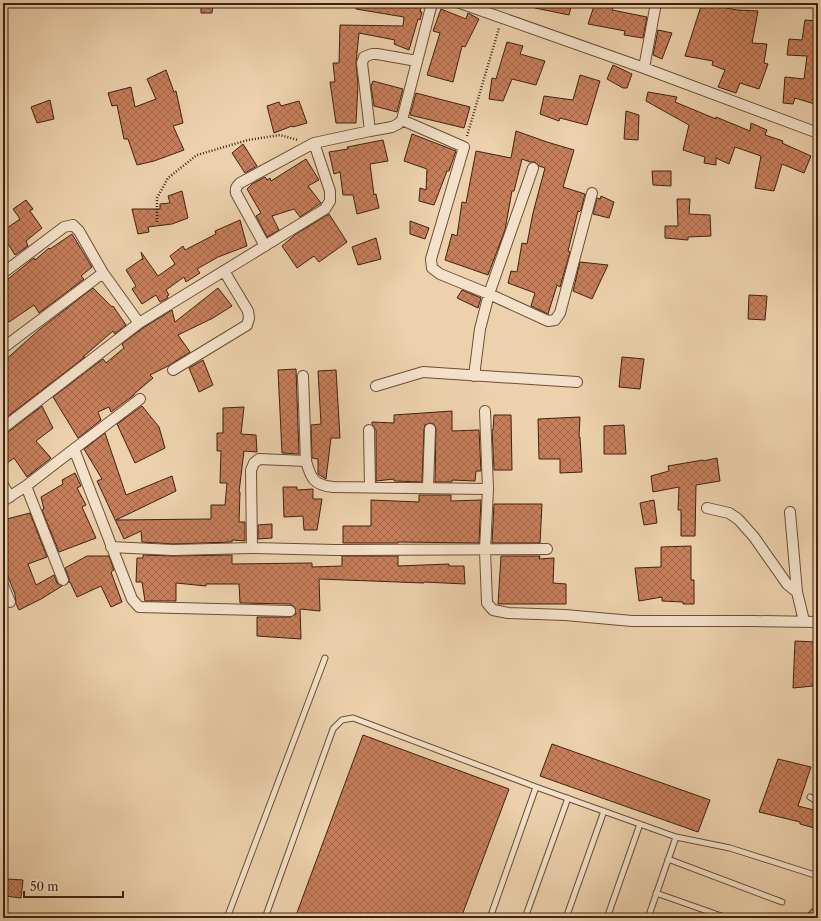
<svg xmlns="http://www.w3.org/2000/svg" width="821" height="921" viewBox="0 0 821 921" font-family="'Libre Caslon Text',serif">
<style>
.building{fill:url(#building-cross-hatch);stroke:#3e2212}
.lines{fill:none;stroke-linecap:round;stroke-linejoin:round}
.service-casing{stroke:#6a4e38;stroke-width:7}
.minor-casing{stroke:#6a4e38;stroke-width:12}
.trunk-casing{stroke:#3e2212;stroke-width:19}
.path{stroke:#3e2212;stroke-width:2.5;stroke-dasharray:1 2;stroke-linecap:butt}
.service{stroke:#f3e1c9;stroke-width:5}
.minor{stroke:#f3e1c9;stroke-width:10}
.trunk{stroke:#e6b876;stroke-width:17}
</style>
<defs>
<pattern id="building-cross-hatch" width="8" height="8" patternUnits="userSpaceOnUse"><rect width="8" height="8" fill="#c77e5b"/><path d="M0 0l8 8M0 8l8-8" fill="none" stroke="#a3674a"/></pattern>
</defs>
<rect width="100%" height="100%" fill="#ecd1ac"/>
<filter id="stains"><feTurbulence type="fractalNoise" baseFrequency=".005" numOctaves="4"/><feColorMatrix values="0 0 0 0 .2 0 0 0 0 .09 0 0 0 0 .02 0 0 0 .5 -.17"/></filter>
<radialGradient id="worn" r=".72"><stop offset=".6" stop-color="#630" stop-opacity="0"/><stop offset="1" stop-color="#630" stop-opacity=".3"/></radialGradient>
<!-- building -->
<path class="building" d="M201,3H213L212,13H201Z
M357,3H387L400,6V3H422L420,12H422L420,20L418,19L409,50L394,44L395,40L359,33L356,63L358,84L356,123H336L330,82H335L333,63H339L340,25L403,26L404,17L356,9Z
M535,3H572L569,15L535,8Z
M595,3L613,7L612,10L647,17L643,38L624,35L625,31L588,24Z
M702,3L737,10L758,11L752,43L767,44L764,63L768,64L759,89L740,83L736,93L718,87L725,70L712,65L713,61L685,56Z
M441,9L466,19L468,13L479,19L465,47L462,46L453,82L427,75L440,33L433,31Z
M805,20L818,21V105L795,98L793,104L783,103L785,77L804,79L807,56L787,55L789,39L802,40Z
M658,30L672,33L662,59L653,55Z
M507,42L523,46L520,54L545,61L536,85L512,79L503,101L489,99L492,78L496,79Z
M613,65L632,74L627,88H623L607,79Z
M166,70L174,92L176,91L183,123L173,126L184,150L154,161L137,165L128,139H124L117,105L112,106L108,93L131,87L135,107L156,99L147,79Z
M580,75L600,81L587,125L560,118L559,121L540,114L544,96L573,100Z
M373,81L403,89L397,112L374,106L371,86Z
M648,92L677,97L675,102L716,119V117L750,131L751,123L767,130L765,135L783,141L782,143L811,156L804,173L782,164L774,191L755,188L761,156L735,147L729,164L716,158V165L704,163L705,157L683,150L689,125L646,101Z
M416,93L470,107L464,128L410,115Z
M50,100L54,119L37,123L31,107Z
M299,101L307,123L293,127L292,126L274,133L267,106L279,102L281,106Z
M626,111L639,115L638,140L624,139Z
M516,131L547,142L574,150L563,187L585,194L581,210L579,212L578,211L568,251L570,252L560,287L557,285L548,314L531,306L535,293L508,283L511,271L517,272L522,243L527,244L533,213L545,168L539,166L535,162H530L522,159L514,191H512L505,230L488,275L445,260L452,234L457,236L462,202L466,203L476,151L511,158Z
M412,134L456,151L449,171H447L434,205L419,201L420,188L426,190L427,169L404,161Z
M383,140L388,161L370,164L374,195L376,194L379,208L357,214L353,195H343L340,172L334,174L329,152L348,149L347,147Z
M243,144L257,166L245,173L232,153Z
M306,159L319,180L308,186L321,203L300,217L294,209L272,216L279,230L267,237L256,216L261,213L247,189L252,184L265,177L267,180L270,178L271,181Z
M652,171H671V186L653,185Z
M182,191L188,218L172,224L148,227L149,232L138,234L132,209H160V204L170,203L168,196Z
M601,196L614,202L609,218L593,214L597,198L600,199Z
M677,199H690L689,214L710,215L711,236L688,237V240L665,238V226H678Z
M26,200L33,209L30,211L42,228L26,241L28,246L15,255L3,236L7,228L20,219L13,209Z
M329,214L347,242L319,262L314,256L297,268L282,246L296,234Z
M240,220L247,246L218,257L197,269L200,273L186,282L184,277L166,290L169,295L167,296L168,298L160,302L156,295L142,304L132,289L136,286L126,270L142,259L143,260L141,252L158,276L175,264L170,256L183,246L185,250L216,234L215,231Z
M410,221L429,228L425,239L410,234Z
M72,234L92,267L81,276L84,279L39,313L34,305L9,322L3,315V283L34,258L35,260L49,248L50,249Z
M376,238L381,259L358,265L352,247Z
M580,262L608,265L592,299L573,291Z
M93,288L112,307L113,306L126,325L115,334L113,331L83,357H85L3,420V362L40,329Z
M218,288L232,306L213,318L178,335L190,352L168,366L150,375L153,378L134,394V395L111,412L109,407L98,412L101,420L78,438L53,397L103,359L106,363L124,348L122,344L143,328L172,310L175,322Z
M462,290L481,298L478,308L457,298Z
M749,295L767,296L765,320L748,319Z
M622,357L644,359L640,389L619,387Z
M203,360L213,385L199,392L189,368Z
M296,369L299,454L282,453L278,370Z
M336,370L340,438H331L326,479L318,474V459L312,458L311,425L321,424L318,371Z
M42,406L53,428L36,441L51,458L27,477L14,458L3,466V434L7,433Z
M142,406L159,427L165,448L135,463L117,424Z
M244,407L241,434L256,435L257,452L244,451L239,492H240L239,522H245V541L232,540V542L173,544L142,542L141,531L124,539L97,481L102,479L84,449L105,433L126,495L172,476L176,491L116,520L211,519V505H225L227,483H220L221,451H217V433H223V408Z
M452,411V431L479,430L481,471H476L475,481L452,480V482H435L436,429L434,424L430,423L425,425L424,429L422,482L394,481V479L376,481V430L372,424V422L394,423V415Z
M494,415H511L512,470H494L492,430H493Z
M580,417L579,437H580L582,472L560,473V459H539L538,419Z
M624,425L626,454H604V426Z
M717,458L720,481L696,485L695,536H681V510H678L679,487L653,492L651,476L669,471L668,466L703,460V461Z
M75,473L81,486L77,488L86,505L82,507L96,538L59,552L42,510L44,509L41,497L63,484L62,480Z
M283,487H297V490L313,489V499H322L317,530H304L303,516L284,517Z
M419,495H451V501L481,500L479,543L398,542V543H343V526H371V500L419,502Z
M654,500L657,523L644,525L640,503Z
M494,504H542L540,543H492Z
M30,513L47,557L28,564L36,585L54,575L57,583L62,586L41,599L19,610L16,604L15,594L6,572L7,571L3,556V520Z
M272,524V538L258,539V525Z
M691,546V580H694V604H683V602L662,601V597L639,601L635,568L661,567V547Z
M143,555L173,556L232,555V564L312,563V567L342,566V556H398V566L449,564V566H464L465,584L424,582V583L319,579L320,611L300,609L301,639L257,636V617H290L296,614L295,608L290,604L240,603L239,584H206V586L176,583V601H145L142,582H136L137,558H143Z
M87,556H109L114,570L111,572L122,602L111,607L101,586L77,597L70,582L69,583V578L65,568Z
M501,556H540L539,559L554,558L553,583L566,584V604H498Z
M795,641L816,642L813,686L793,688Z
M363,735L509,789L461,918H295Z
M552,744L710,800L698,832L540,776Z
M778,759L811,767L798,806L818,811V829L800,824V822L759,812Z
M7,879L23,880L21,898L5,896Z"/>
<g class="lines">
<!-- service casing -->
<g class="service-casing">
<path id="service" d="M810,797L818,802
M668,859L782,902
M656,893L727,918
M227,918L325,658
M265,918L333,729L342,720L353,718L536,787L676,837L730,848L818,876
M490,918L536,787
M525,918L568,798
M566,918L604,811
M607,918L640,824
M648,918L676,837"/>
</g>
<!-- minor casing -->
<g class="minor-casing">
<path id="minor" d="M460,3L644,68L818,133
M644,68L656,3
M402,120L464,147L431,259L432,268L440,274L489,294L548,321L555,320L560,313L592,193
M370,131L362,63L364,57L372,54H377L417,61
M265,246L236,193C235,188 237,186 240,183L314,143
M3,273L64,227L73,225L79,231L103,273L139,323
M3,348L103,273
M173,370L247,325L249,318L248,311L224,271
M303,376L306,461C311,479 314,485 333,487L488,489L485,550L487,603L493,610L508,613L565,615L632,621H754L818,622
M474,376L480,329L489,294L533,168
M376,386L423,372L577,382
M140,399L74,449L132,599L139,607L290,611
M485,411L488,489
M3,428L139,323L325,209L330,201V191L314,143L370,131L392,127L398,124L402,120L432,3
M369,430L370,487
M3,485L10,497
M26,486L63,580
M428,488L430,429
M3,501L26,486L74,449
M707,508L729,513L738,519L754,537L787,584L797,592
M790,512L797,592L804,621
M111,547L173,550L252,548L335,550L547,549
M252,548L251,470L254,463L259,459L306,461
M3,585L10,602"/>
</g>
<!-- trunk casing -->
<g class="trunk-casing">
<path id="trunk" d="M816,918L818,916"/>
</g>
<!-- path -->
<path class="path" d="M467,136L499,28
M157,222V198L168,178L197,155L248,140L280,135L298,140"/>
<!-- service -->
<use href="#service" class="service"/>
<!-- minor -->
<use href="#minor" class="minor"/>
<!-- trunk -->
<use href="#trunk" class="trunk"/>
</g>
<!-- margin -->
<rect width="821" height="921" fill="none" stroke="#ecd1ac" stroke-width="16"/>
<rect x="4" y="4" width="813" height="913" fill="none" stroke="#3e2212" stroke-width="2"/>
<rect x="8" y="8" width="805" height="905" fill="none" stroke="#3e2212"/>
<!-- scale -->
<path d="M24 891v6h99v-6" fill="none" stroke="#3e2212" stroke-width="2"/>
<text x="30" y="891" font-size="12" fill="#3e2212" stroke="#f3e1c9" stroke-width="3" paint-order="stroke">50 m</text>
<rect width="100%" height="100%" filter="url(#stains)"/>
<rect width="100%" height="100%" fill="url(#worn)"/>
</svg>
